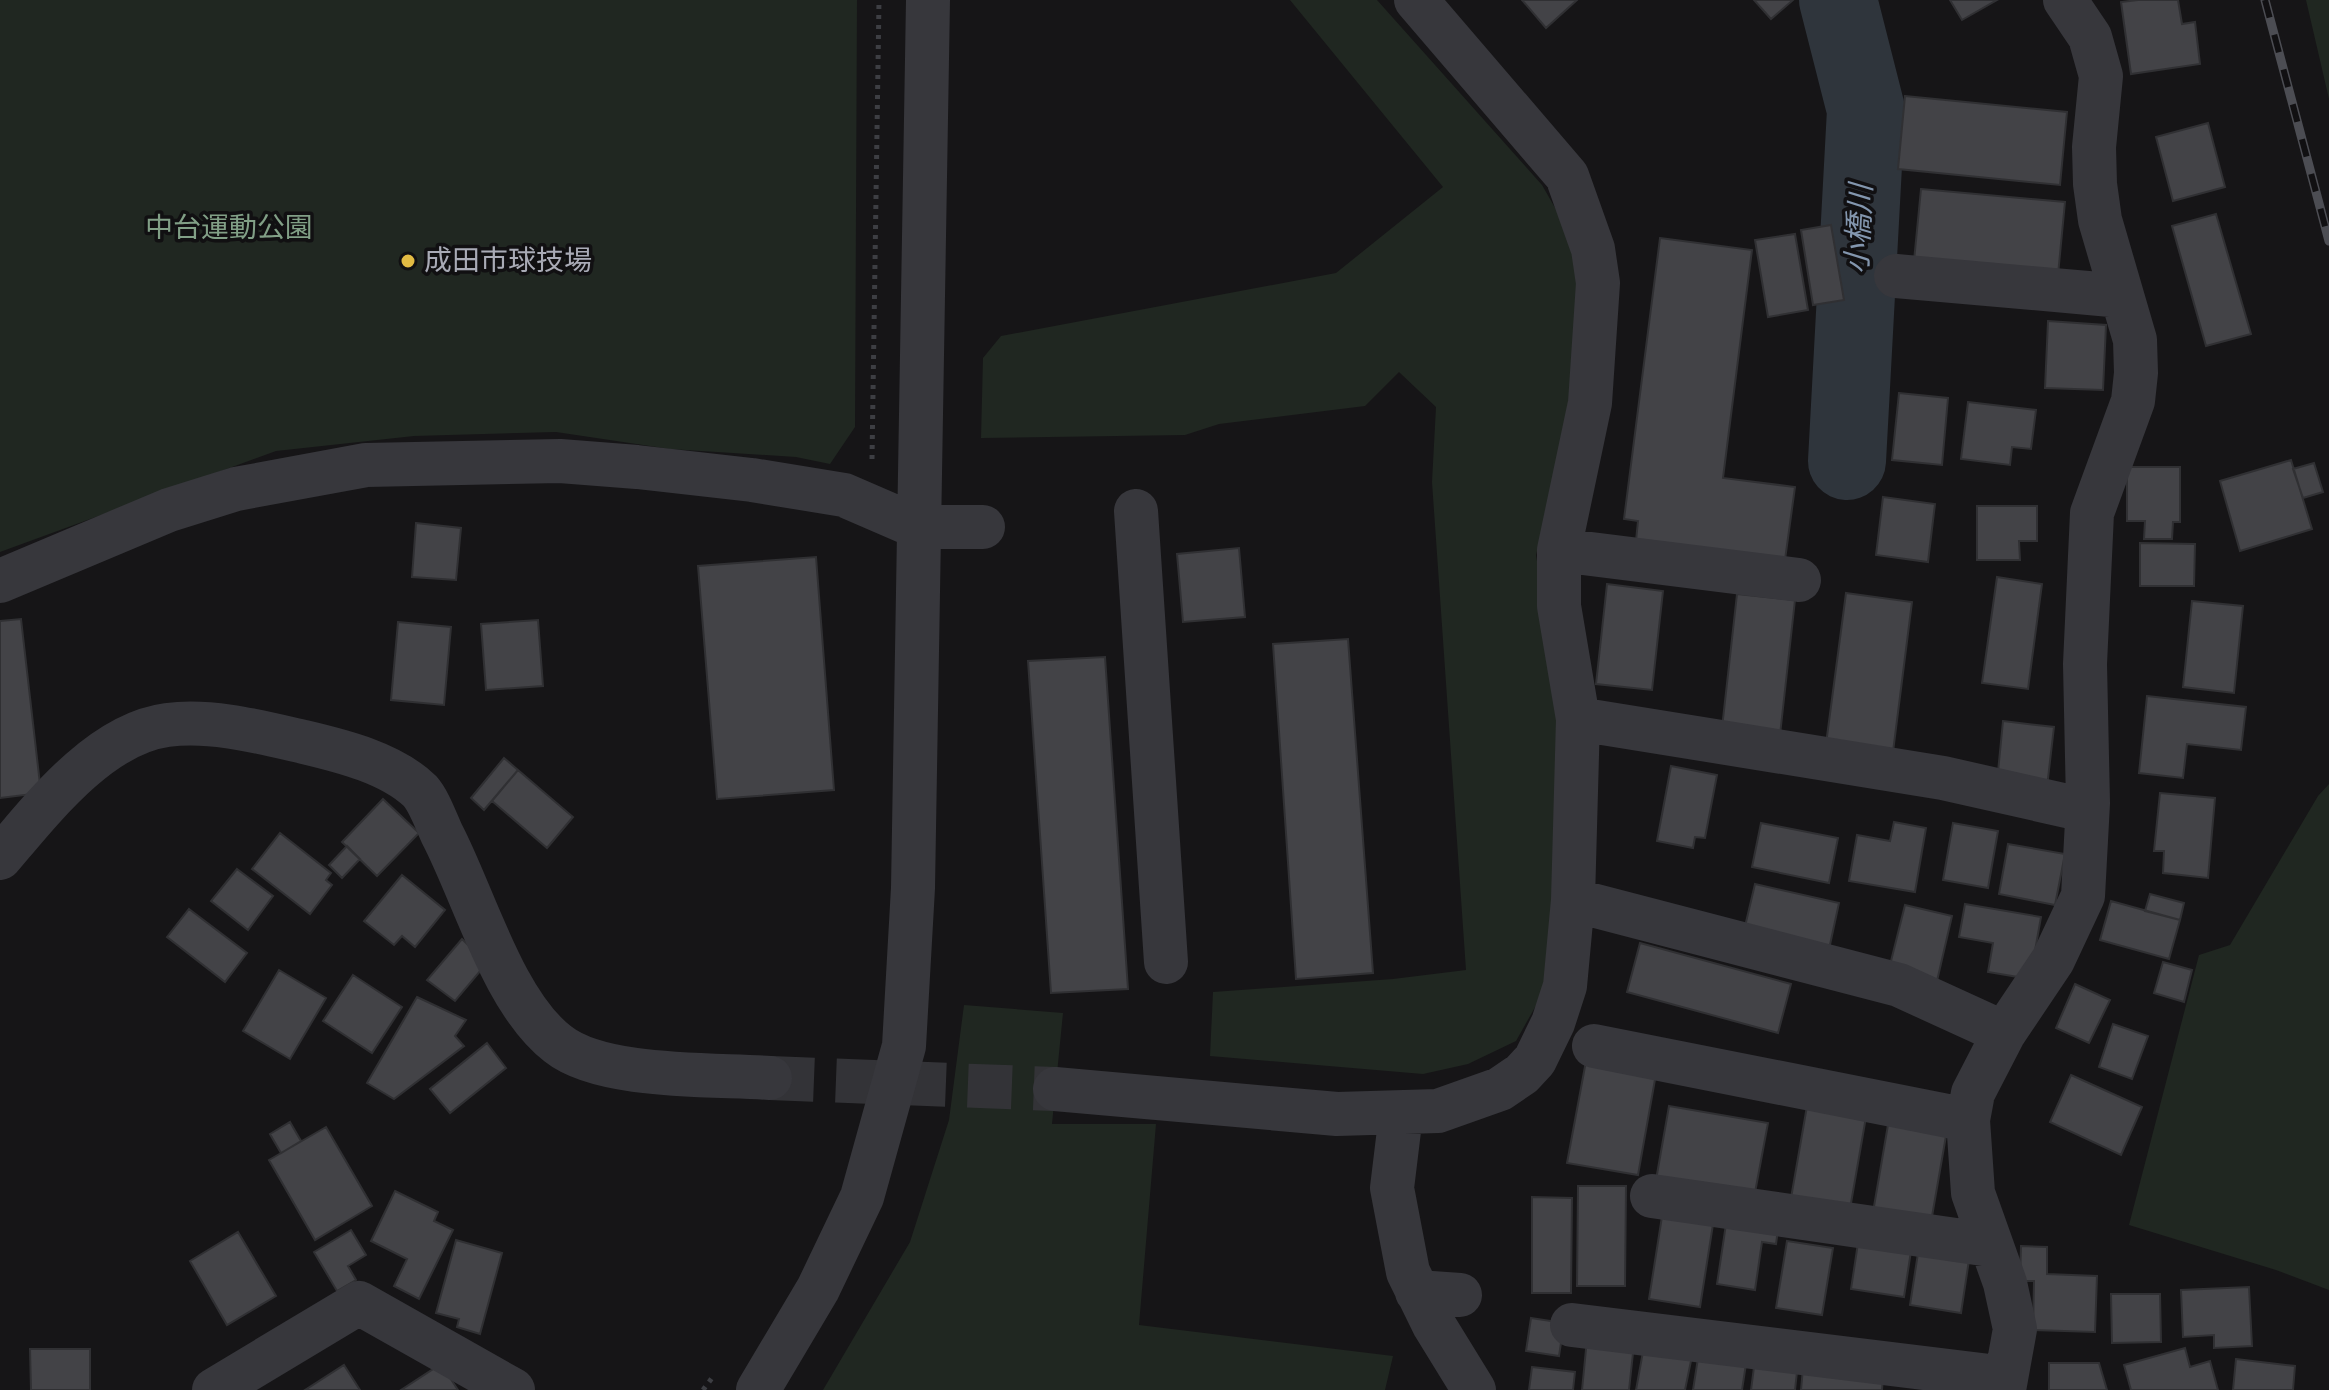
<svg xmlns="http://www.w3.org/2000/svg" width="2329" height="1390" viewBox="0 0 2329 1390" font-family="'Sofia Sans Condensed','Noto Sans JP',sans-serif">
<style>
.green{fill:#202721}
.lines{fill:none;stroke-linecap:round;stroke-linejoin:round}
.river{stroke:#2f353c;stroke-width:78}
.building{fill:#434347;stroke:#303033;stroke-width:2}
.minor-tunnel{stroke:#333337;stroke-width:44;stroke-dasharray:44 22;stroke-linecap:butt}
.path{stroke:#3d3e43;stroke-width:5;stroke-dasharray:4 6;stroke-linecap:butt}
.minor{stroke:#37373c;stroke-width:44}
.rail-casing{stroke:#4c4d53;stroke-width:9}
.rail{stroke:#111012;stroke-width:6;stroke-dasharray:18;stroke-linecap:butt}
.poi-dot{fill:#e2bb43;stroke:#111012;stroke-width:3}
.labels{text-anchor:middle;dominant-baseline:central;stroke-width:7;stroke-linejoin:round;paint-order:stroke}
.park-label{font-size:28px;fill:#819f86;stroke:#111012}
.poi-label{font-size:28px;fill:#a9abb6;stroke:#111012;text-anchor:start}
.water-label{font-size:30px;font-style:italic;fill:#8396ae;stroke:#111012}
</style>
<rect width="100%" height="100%" fill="#161517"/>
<!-- green -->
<path class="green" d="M0,0H857L855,427L830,464L796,457L670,449L556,432L414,436L276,451L0,552Z
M1290,0H1377L1542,185L1578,248L1572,421L1536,555L1563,724L1552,977L1516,1041L1468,1064L1423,1074L1210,1056L1213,992L1393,979L1466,970L1432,482L1436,407L1399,372L1365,406L1219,424L1185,435L981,438L983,358L1001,336L1336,273L1443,187Z
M2306,0H2329V99Z
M2329,784V1290L2276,1270L2129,1225L2199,955L2230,945L2318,796Z
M964,1005L1063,1013L1052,1124H1156L1139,1325L1393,1356L1385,1390H823L910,1242L949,1120Z"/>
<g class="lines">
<!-- river -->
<path class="river" d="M1838,0L1866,110L1847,461"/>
</g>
<!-- building -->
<path class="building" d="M1522,0H1577L1546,28Z
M1754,0H1793L1771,19Z
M1950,0H1997L1962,20Z
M2138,0H2178L2182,24L2195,22L2200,64L2131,74L2121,2Z
M1905,96L2067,112L2060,185L1898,169Z
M2208,123L2225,187L2173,201L2156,137Z
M1921,189L2065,202L2058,275L1914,261Z
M2216,214L2251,334L2206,346L2172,226Z
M1831,225L1844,300L1813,305L1801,230Z
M1795,234L1808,310L1768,317L1755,240Z
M1660,238L1752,250L1723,478L1795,487L1785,560L1636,541L1638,521L1624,519Z
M2048,321L2106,325L2103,390L2045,388Z
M1899,393L1948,398L1942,465L1892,460Z
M1968,402L2036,410L2031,449L2012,447L2010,465L1961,459Z
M2291,460L2312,529L2240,551L2220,481Z
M2314,463L2323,492L2303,498L2293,469Z
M2127,467H2180V522H2173L2172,539H2144L2145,521H2127Z
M1883,497L1935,504L1928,562L1876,555Z
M1977,506H2037V541H2019L2020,560H1977Z
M416,523L461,528L456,580L412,577Z
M2140,543L2195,544L2194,586H2140Z
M1239,548L1245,617L1183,622L1177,554Z
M816,557L834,790L717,799L698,566Z
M1997,577L2042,584L2028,689L1982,683Z
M1607,584L1663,591L1652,690L1596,684Z
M1846,593L1912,602L1893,752L1826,744Z
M1737,594L1795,600L1780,735L1722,728Z
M2192,601L2243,606L2234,693L2183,687Z
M21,619L41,793L0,798V621Z
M538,620L543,686L486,690L481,624Z
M398,622L451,627L444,705L391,700Z
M1348,639L1373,973L1296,979L1273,644Z
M1105,657L1128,989L1051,993L1028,661Z
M2147,696L2246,707L2241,750L2187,744L2183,778L2139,773Z
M2003,721L2054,727L2047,787L1997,782Z
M504,758L518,770L484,810L471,798Z
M1671,766L1717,775L1705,838L1695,837L1693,848L1657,841Z
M518,770L573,817L547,848L492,801Z
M2160,793L2215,798L2208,878L2163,873L2164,851H2154Z
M383,799L419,833L377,876L342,842Z
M1894,822L1926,828L1915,892L1849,881L1857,835L1890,841Z
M1761,823L1838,838L1829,883L1752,867Z
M1953,823L1998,831L1988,888L1943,880Z
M280,833L331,873L326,880L332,885L310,914L252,869Z
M2008,844L2065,854L2055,905L1999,894Z
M347,846L360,859L342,878L329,865Z
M237,869L273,896L248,930L211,901Z
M402,875L445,910L415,947L402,936L394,945L364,921Z
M1755,884L1839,903L1828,954L1743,935Z
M2150,894L2184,903L2180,920L2145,911Z
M2111,901L2180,920L2169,959L2100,940Z
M1965,904L2041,917L2030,979L1988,972L1993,943L1959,937Z
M1905,905L1952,916L1937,981L1889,969Z
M189,909L247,953L225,982L167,937Z
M462,939L487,963L455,1001L427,980Z
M1640,943L1791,984L1778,1033L1627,992Z
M2163,962L2192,970L2184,1002L2154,993Z
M279,970L326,998L290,1059L243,1031Z
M353,975L402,1007L372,1053L323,1021Z
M2075,984L2110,1000L2089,1043L2056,1028Z
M417,997L466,1020L455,1036L464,1046L394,1099L367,1083Z
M2113,1024L2148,1036L2132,1079L2099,1067Z
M487,1043L506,1068L450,1113L430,1089Z
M1586,1061L1656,1074L1638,1175L1567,1163Z
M2071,1075L2142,1107L2121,1155L2050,1122Z
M1669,1106L1768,1123L1754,1198L1656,1180Z
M1807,1106L1866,1117L1850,1209L1791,1198Z
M1889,1119L1947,1130L1930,1228L1872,1218Z
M290,1122L301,1141L281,1153L270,1134Z
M326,1127L372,1206L315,1240L269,1160Z
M1578,1186H1626L1625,1286H1577Z
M395,1191L438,1212L434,1221L453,1230L419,1299L394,1286L407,1259L371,1241Z
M1532,1197L1572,1198L1571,1293H1532Z
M1663,1210L1714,1218L1700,1307L1649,1299Z
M1779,1223L1776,1244L1762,1242L1755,1290L1717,1284L1726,1224Z
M351,1230L366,1255L348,1266L356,1280L337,1291L314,1252Z
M238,1232L276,1296L227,1325L190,1261Z
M456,1240L502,1253L480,1334L457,1327L459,1319L436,1313Z
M1787,1241L1833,1248L1822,1315L1776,1308Z
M1858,1243L1911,1251L1904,1297L1851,1289Z
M2021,1246L2047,1247V1274L2097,1276L2095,1332L2033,1330L2034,1281H2020Z
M1918,1253L1969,1260L1961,1313L1910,1305Z
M2249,1287L2252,1346L2214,1348V1335L2183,1337L2181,1290Z
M2111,1294H2160L2161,1342L2112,1343Z
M1531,1318L1564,1323L1559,1356L1526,1351Z
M1587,1339L1634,1344L1629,1390H1582Z
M1644,1346L1692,1356L1685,1390H1636Z
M2185,1348L2190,1367L2210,1361L2218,1390H2131L2124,1365Z
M30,1349H90V1390H31Z
M1698,1358L1746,1364L1742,1390H1693Z
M2236,1359L2295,1366L2293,1390H2233Z
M2049,1363H2099L2107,1390H2049Z
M441,1364L458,1390H401Z
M344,1365L360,1390H305Z
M1532,1367L1575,1372L1573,1390H1529Z
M1754,1367L1797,1372L1795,1390H1751Z
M1803,1368L1883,1377L1882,1390H1801Z"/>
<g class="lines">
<!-- minor-tunnel -->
<path class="minor-tunnel" d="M770,1078L1055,1089"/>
<!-- path -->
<path class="path" d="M872,459L879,0
M703,1390L715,1374"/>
<!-- minor -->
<path class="minor" d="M1896,276L2122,296
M1136,511L1166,962
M1559,550L1799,580
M0,581L169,510L236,489L366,465L560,461L637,467L752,480L844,495L918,527H983
M1578,719L1943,778L2067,806L2088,803
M0,858C41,810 99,734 167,725C212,719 260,732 304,742C342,751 391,763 420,791C429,801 436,821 442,834C474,895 503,1002 558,1044C602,1079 713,1074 770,1078
M1573,900L1899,985L2004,1033
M1594,1046L1968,1120
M1055,1089L1337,1114L1438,1111L1500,1089L1522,1074L1535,1060L1553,1023L1565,986L1573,900L1578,719L1559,606V550L1590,403L1598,283L1593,249L1567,176L1416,0
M1401,1114L1392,1188L1408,1272L1434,1325L1474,1390
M1652,1196L1990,1245
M1417,1292L1460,1295
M1572,1325L2006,1378
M214,1390L359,1303L513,1390
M758,1390L818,1289L862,1197L904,1046L913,888L928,0
M2004,1390L2015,1329L2005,1283L1973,1193L1968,1120L1973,1093L2004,1033L2053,960L2083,896L2088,803L2085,664L2092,513L2133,401L2136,373L2135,340L2100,220L2095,184L2094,147L2101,76L2090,37L2065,0"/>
<!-- rail casing -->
<g class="rail-casing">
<path id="rail" d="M2265,0L2329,241"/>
</g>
<!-- rail -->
<use href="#rail" class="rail"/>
</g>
<!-- markers -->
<circle class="poi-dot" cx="408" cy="261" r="8"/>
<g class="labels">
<!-- park labels -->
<g class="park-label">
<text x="229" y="228">中台運動公園</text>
</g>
<!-- poi labels -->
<g class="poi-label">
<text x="424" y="261">成田市球技場</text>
</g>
<!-- water labels -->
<g class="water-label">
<text transform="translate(1860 229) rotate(-87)">小橋川</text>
</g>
</g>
</svg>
